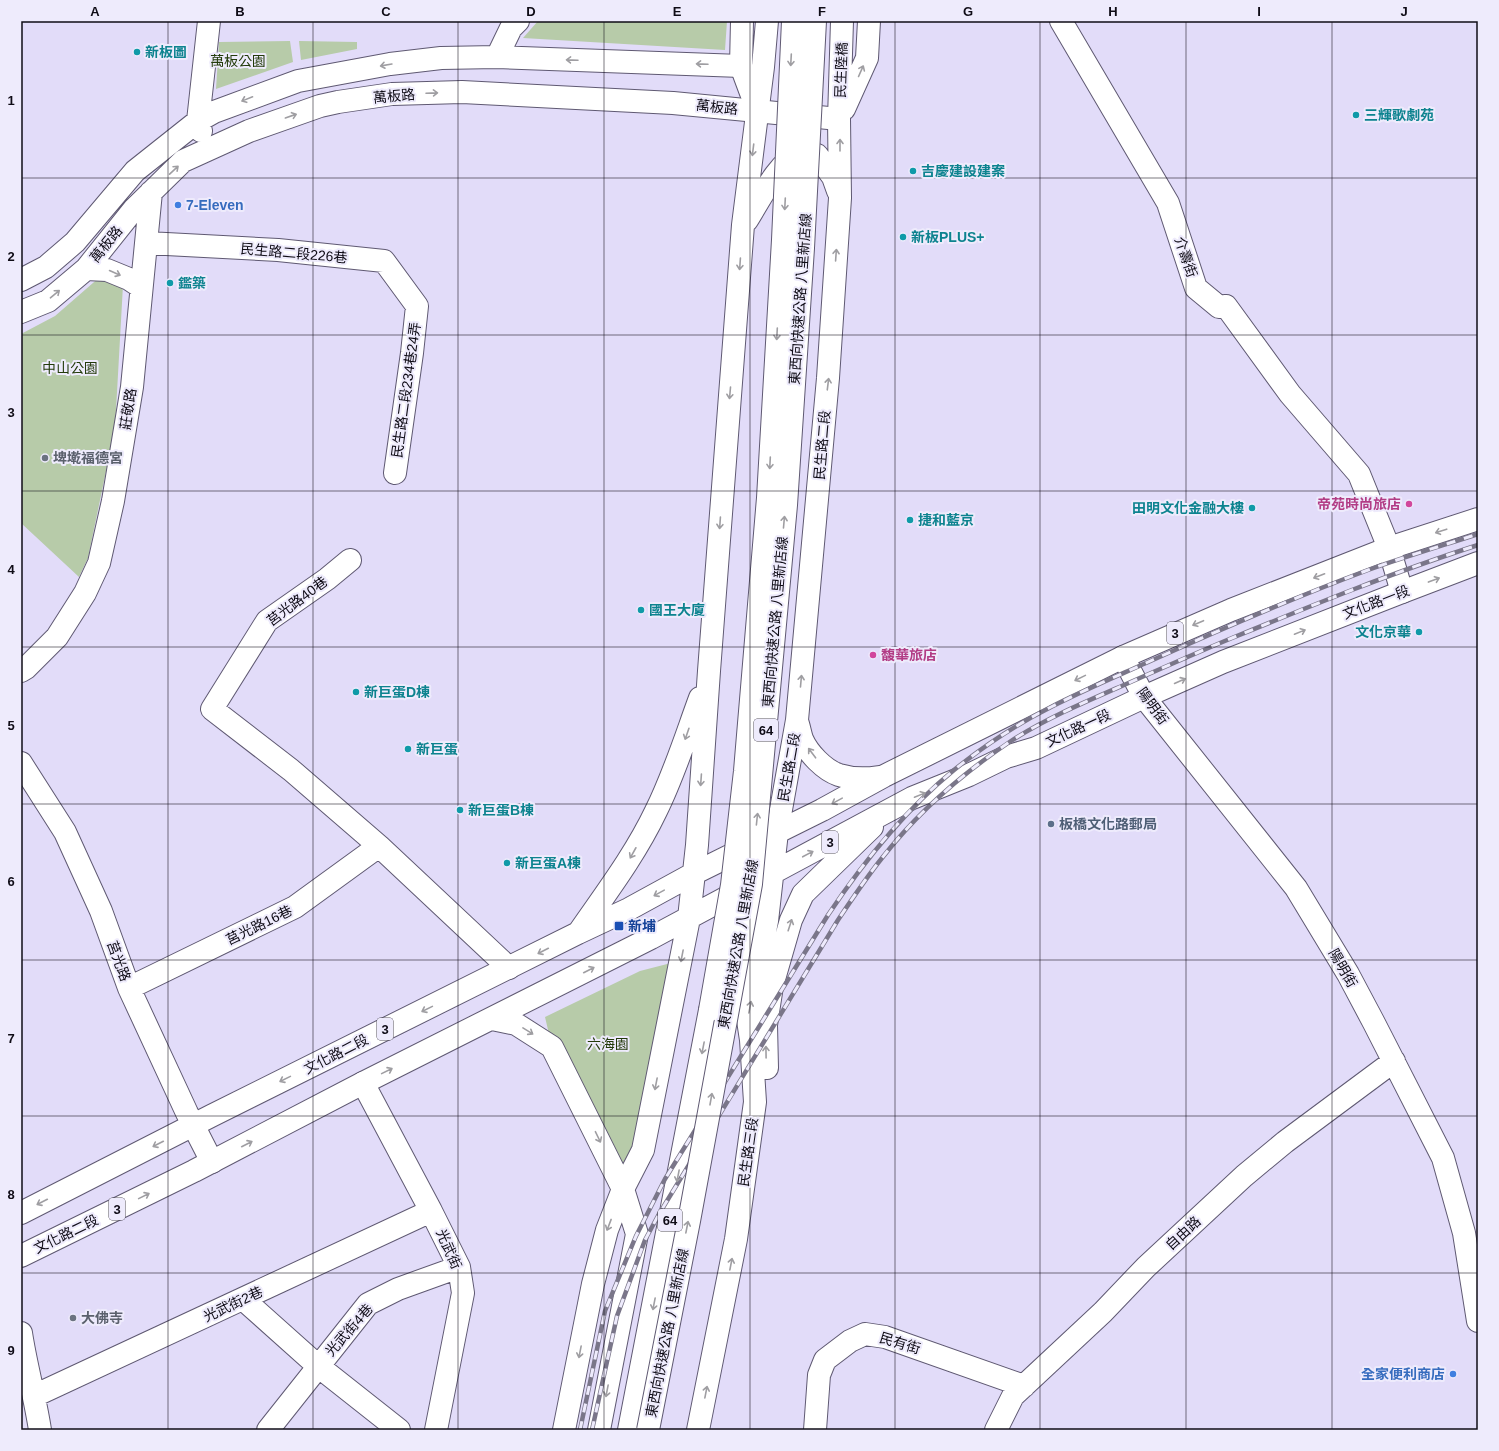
<svg xmlns="http://www.w3.org/2000/svg" width="1499" height="1451" viewBox="0 0 1499 1451" font-family="Arial,'Noto Sans TC',sans-serif">
<style>
.green{fill:#b7cba9}
.lines{fill:none;stroke-linecap:round;stroke-linejoin:round}
.minor-casing{stroke:#5f5972;stroke-width:24}
.major-casing{stroke:#5f5972;stroke-width:24}
.highway-casing{stroke:#5f5972;stroke-width:24}
.minor{stroke:#fff;stroke-width:22}
.major{stroke:#fff;stroke-width:22}
.highway{stroke:#fff;stroke-width:22}
.rail-casing{stroke:#7a7689;stroke-width:4.5}
.rail{stroke:#eeebfc;stroke-width:3;stroke-dasharray:9;stroke-linecap:butt}
.highway-bridge-casing{stroke:#5f5972;stroke-width:24;stroke-linecap:butt}
.highway-bridge{stroke:#fff;stroke-width:22}
.oneway{stroke:#9f9ea2}
.grid{fill:none;stroke:#0f0c16;stroke-width:1;stroke-opacity:0.55}
.culture-dot{fill:#0f9aa8;stroke:#eeebfc;stroke-width:1.5}
.shop-dot{fill:#3f7fe0;stroke:#eeebfc;stroke-width:1.5}
.worship-dot{fill:#6b7280;stroke:#eeebfc;stroke-width:1.5}
.hotel-dot{fill:#d1479c;stroke:#eeebfc;stroke-width:1.5}
.service-dot{fill:#5c6f8a;stroke:#eeebfc;stroke-width:1.5}
.transit-dot{fill:#1a4fb4;stroke:#eeebfc;stroke-width:1.5}
.labels{text-anchor:middle;dominant-baseline:central;stroke-width:4;stroke-linejoin:round;paint-order:stroke}
.shield{fill:#eeebfc;stroke:#524f5b;stroke-width:1}
.shield-label{font-size:13px;font-weight:bold;fill:#0f0c16}
.culture-label{font-size:14px;font-weight:bold;fill:#0d838f;stroke:#eeebfc;text-anchor:start}
.park-label{font-size:14px;fill:#233b0a;stroke:#eeebfc}
.street-label{font-size:14px;fill:#0f0c16;stroke:#eeebfc}
.shop-label{font-size:14px;font-weight:bold;fill:#366cbe;stroke:#eeebfc;text-anchor:start}
.worship-label{font-size:14px;font-weight:bold;fill:#5b616d;stroke:#eeebfc;text-anchor:start}
.hotel-label{font-size:14px;font-weight:bold;fill:#b23c85;stroke:#eeebfc;text-anchor:end}
.service-label{font-size:14px;font-weight:bold;fill:#4e5e75;stroke:#eeebfc;text-anchor:start}
.transit-label{font-size:14px;font-weight:bold;fill:#164399;stroke:#eeebfc;text-anchor:start}
.neatline{fill:none;stroke:#0f0c16;stroke-width:1.5}
.grid-label{font-size:13px;text-anchor:middle;font-weight:bold;fill:#0f0c16}
</style>
<rect width="100%" height="100%" fill="#e2dcf9"/>
<!-- green -->
<path class="green" d="M538,21H727L725,50L523,38Z
M290,41L293,62L216,89L219,42Z
M299,41L357,42V49L301,60Z
M101,276L123,285L115,428L88,558L79,577L21,523V334L55,316Z
M671,963L643,1150L623,1189L552,1047L545,1017L640,971Z"/>
<g class="lines">
<!-- minor casing -->
<g class="minor-casing">
<path id="minor" d="M1061,21L1168,203L1196,288L1219,307L1226,306L1290,394L1359,474L1389,548L1402,592
M497,57L511,28L518,21
M201,131L198,121L209,21
M147,243L278,250L384,261L417,306L412,353L395,473
M86,269L107,270L129,279L141,287
M21,280L46,267L75,242L135,171L198,121L214,112L298,81L390,64L441,58L497,57L741,66
M21,312L48,301L86,269L134,209L183,161L249,131L320,106L338,102L392,94L462,92L673,103L839,119
M350,560L327,579L267,621L212,709L291,770L379,846L509,968
M1123,657L1144,697L1296,888L1348,974L1374,1023L1443,1158L1464,1233L1478,1321
M21,671L26,668L57,637L85,593L99,563L113,501L132,387L151,192
M21,763L65,832L101,911L129,988L187,1113L212,1162
M129,988L295,907L379,846
M363,1083L431,1211L459,1267L463,1293L436,1430
M243,1299L318,1366L399,1430
M21,1333C26,1366 35,1397 40,1430
M34,1396L431,1211
M268,1430L368,1304L398,1289L459,1267
M815,1430L819,1375L825,1360L850,1341L865,1334L885,1337L1024,1386
M996,1430L1013,1396L1103,1312L1146,1267L1244,1176L1285,1142L1394,1061"/>
</g>
<!-- major casing -->
<g class="major-casing">
<path id="major" d="M742,21L741,66L757,109
M844,109L867,58L869,21
M747,220C761,198 777,164 801,151L817,155L833,177L838,191
M797,721C799,726 800,733 802,739C808,753 824,770 839,775C852,779 866,779 879,777
M579,932C606,893 635,855 656,811C674,775 686,736 700,698
M492,1019L516,1024L552,1047L623,1189L637,1234L599,1430
M767,1068L766,1025L772,986L791,920L803,894L872,827
M21,1213L211,1116L578,933L629,909L693,874L822,810L884,776L1123,657L1231,610L1389,548L1478,519
M21,1256L194,1171L363,1083L651,938L912,798L969,775L1006,757L1036,748L1144,697L1223,662L1402,592L1478,563
M564,1430L593,1284L607,1230L623,1189L643,1150L689,918L697,845L709,671L743,225L763,67L767,21
M698,1430L736,1239L755,1102L751,1040L748,1020L767,921L777,832L797,720L828,378L840,198L839,119L842,21"/>
</g>
<!-- highway casing -->
<g class="highway-casing">
<path id="highway" d="M629,1430L710,1010"/>
</g>
<!-- minor -->
<use href="#minor" class="minor"/>
<!-- major -->
<use href="#major" class="major"/>
<!-- highway -->
<use href="#highway" class="highway"/>
<!-- rail casing -->
<g class="rail-casing">
<path id="rail" d="M580,1430L605,1311L636,1236L665,1179L828,915C864,861 904,811 954,770C984,746 1017,724 1051,707C1082,691 1115,677 1146,663C1219,630 1293,598 1368,570C1404,557 1441,546 1478,534
M592,1430L617,1316L645,1240L659,1214L838,920C852,899 866,878 882,858C918,812 963,773 1011,741C1047,718 1085,702 1124,685C1160,669 1196,653 1232,638C1313,605 1394,572 1478,545"/>
</g>
<!-- rail -->
<use href="#rail" class="rail"/>
<!-- highway-bridge casing -->
<g class="highway-bridge-casing">
<path id="highway-bridge" d="M710,1010L732,885L745,771L768,498L783,240L793,21
M648,1430L689,1221L751,884L786,505L803,248L815,21"/>
</g>
<!-- highway-bridge -->
<use href="#highway-bridge" class="highway-bridge"/>
</g>
<!-- one-way arrows -->
<defs><path id="oneway-shaft" d="M-6 0H5M1.5-3L5.5 0L1.5 3" fill="none" stroke-width="1.6" stroke-linecap="round" stroke-linejoin="round"/></defs>
<g class="oneway">
<use href="#oneway-shaft" transform="translate(572 60) rotate(-178)"/>
<use href="#oneway-shaft" transform="translate(791 60) rotate(93)"/>
<use href="#oneway-shaft" transform="translate(702 64) rotate(-178)"/>
<use href="#oneway-shaft" transform="translate(386 65) rotate(170)"/>
<use href="#oneway-shaft" transform="translate(861 71) rotate(-66)"/>
<use href="#oneway-shaft" transform="translate(432 93) rotate(-2)"/>
<use href="#oneway-shaft" transform="translate(247 99) rotate(158)"/>
<use href="#oneway-shaft" transform="translate(291 116) rotate(-19)"/>
<use href="#oneway-shaft" transform="translate(840 145) rotate(-90)"/>
<use href="#oneway-shaft" transform="translate(753 150) rotate(97)"/>
<use href="#oneway-shaft" transform="translate(174 170) rotate(-43)"/>
<use href="#oneway-shaft" transform="translate(785 204) rotate(93)"/>
<use href="#oneway-shaft" transform="translate(836 255) rotate(-86)"/>
<use href="#oneway-shaft" transform="translate(740 264) rotate(94)"/>
<use href="#oneway-shaft" transform="translate(115 273) rotate(24)"/>
<use href="#oneway-shaft" transform="translate(55 294) rotate(-40)"/>
<use href="#oneway-shaft" transform="translate(777 334) rotate(93)"/>
<use href="#oneway-shaft" transform="translate(828 384) rotate(-83)"/>
<use href="#oneway-shaft" transform="translate(730 393) rotate(95)"/>
<use href="#oneway-shaft" transform="translate(770 463) rotate(93)"/>
<use href="#oneway-shaft" transform="translate(784 522) rotate(-85)"/>
<use href="#oneway-shaft" transform="translate(720 523) rotate(94)"/>
<use href="#oneway-shaft" transform="translate(1441 531) rotate(162)"/>
<use href="#oneway-shaft" transform="translate(1319 576) rotate(159)"/>
<use href="#oneway-shaft" transform="translate(1434 580) rotate(-20)"/>
<use href="#oneway-shaft" transform="translate(1198 623) rotate(157)"/>
<use href="#oneway-shaft" transform="translate(1300 632) rotate(-22)"/>
<use href="#oneway-shaft" transform="translate(1080 678) rotate(154)"/>
<use href="#oneway-shaft" transform="translate(801 681) rotate(-85)"/>
<use href="#oneway-shaft" transform="translate(1180 681) rotate(-24)"/>
<use href="#oneway-shaft" transform="translate(687 734) rotate(109)"/>
<use href="#oneway-shaft" transform="translate(812 753) rotate(-127)"/>
<use href="#oneway-shaft" transform="translate(701 780) rotate(94)"/>
<use href="#oneway-shaft" transform="translate(920 795) rotate(-22)"/>
<use href="#oneway-shaft" transform="translate(837 801) rotate(151)"/>
<use href="#oneway-shaft" transform="translate(757 819) rotate(-84)"/>
<use href="#oneway-shaft" transform="translate(633 853) rotate(119)"/>
<use href="#oneway-shaft" transform="translate(808 854) rotate(-28)"/>
<use href="#oneway-shaft" transform="translate(659 893) rotate(151)"/>
<use href="#oneway-shaft" transform="translate(790 925) rotate(-72)"/>
<use href="#oneway-shaft" transform="translate(543 951) rotate(153)"/>
<use href="#oneway-shaft" transform="translate(682 956) rotate(101)"/>
<use href="#oneway-shaft" transform="translate(589 970) rotate(-27)"/>
<use href="#oneway-shaft" transform="translate(750 1007) rotate(-79)"/>
<use href="#oneway-shaft" transform="translate(427 1009) rotate(154)"/>
<use href="#oneway-shaft" transform="translate(528 1031) rotate(32)"/>
<use href="#oneway-shaft" transform="translate(703 1048) rotate(101)"/>
<use href="#oneway-shaft" transform="translate(766 1052) rotate(-91)"/>
<use href="#oneway-shaft" transform="translate(387 1071) rotate(-26)"/>
<use href="#oneway-shaft" transform="translate(285 1079) rotate(154)"/>
<use href="#oneway-shaft" transform="translate(656 1084) rotate(101)"/>
<use href="#oneway-shaft" transform="translate(711 1099) rotate(-80)"/>
<use href="#oneway-shaft" transform="translate(598 1137) rotate(64)"/>
<use href="#oneway-shaft" transform="translate(158 1144) rotate(153)"/>
<use href="#oneway-shaft" transform="translate(247 1144) rotate(-27)"/>
<use href="#oneway-shaft" transform="translate(678 1176) rotate(101)"/>
<use href="#oneway-shaft" transform="translate(144 1196) rotate(-26)"/>
<use href="#oneway-shaft" transform="translate(42 1202) rotate(153)"/>
<use href="#oneway-shaft" transform="translate(609 1225) rotate(111)"/>
<use href="#oneway-shaft" transform="translate(687 1227) rotate(-79)"/>
<use href="#oneway-shaft" transform="translate(731 1264) rotate(-79)"/>
<use href="#oneway-shaft" transform="translate(654 1304) rotate(101)"/>
<use href="#oneway-shaft" transform="translate(580 1352) rotate(101)"/>
<use href="#oneway-shaft" transform="translate(607 1391) rotate(101)"/>
<use href="#oneway-shaft" transform="translate(706 1392) rotate(-79)"/>
</g>
<!-- grid -->
<path class="grid" d="M168,21V1430M313,21V1430M458,21V1430M604,21V1430M750,21V1430M895,21V1430M1040,21V1430M1186,21V1430M1332,21V1430M21,178H1478M21,335H1478M21,491H1478M21,647H1478M21,804H1478M21,960H1478M21,1116H1478M21,1273H1478"/>
<!-- markers -->
<g class="culture-dot">
<circle cx="137" cy="52" r="4"/>
<circle cx="1356" cy="115" r="4"/>
<circle cx="913" cy="171" r="4"/>
<circle cx="903" cy="237" r="4"/>
<circle cx="170" cy="283" r="4"/>
<circle cx="1252" cy="508" r="4"/>
<circle cx="910" cy="520" r="4"/>
<circle cx="641" cy="610" r="4"/>
<circle cx="1419" cy="632" r="4"/>
<circle cx="356" cy="692" r="4"/>
<circle cx="408" cy="749" r="4"/>
<circle cx="460" cy="810" r="4"/>
<circle cx="507" cy="863" r="4"/>
</g>
<g class="shop-dot">
<circle cx="178" cy="205" r="4"/>
<circle cx="1453" cy="1374" r="4"/>
</g>
<g class="worship-dot">
<circle cx="45" cy="458" r="4"/>
<circle cx="73" cy="1318" r="4"/>
</g>
<g class="hotel-dot">
<circle cx="1409" cy="504" r="4"/>
<circle cx="873" cy="655" r="4"/>
</g>
<circle class="service-dot" cx="1051" cy="824" r="4"/>
<rect class="transit-dot" x="614" y="921" width="10" height="10" rx="2"/>
<g class="labels">
<!-- shield labels -->
<g class="shield">
<rect x="1167" y="622" width="16" height="22" rx="3"/>
<rect x="754" y="719" width="24" height="22" rx="3"/>
<rect x="822" y="831" width="16" height="22" rx="3"/>
<rect x="377" y="1018" width="16" height="22" rx="3"/>
<rect x="109" y="1198" width="16" height="22" rx="3"/>
<rect x="658" y="1209" width="24" height="22" rx="3"/>
</g>
<g class="shield-label">
<text x="1175" y="633">3</text>
<text x="766" y="730">64</text>
<text x="830" y="842">3</text>
<text x="385" y="1029">3</text>
<text x="117" y="1209">3</text>
<text x="670" y="1220">64</text>
</g>
<!-- culture labels -->
<g class="culture-label">
<text x="145" y="52">新板圖</text>
<text x="1364" y="115">三輝歌劇苑</text>
<text x="921" y="171">吉慶建設建案</text>
<text x="911" y="237">新板PLUS+</text>
<text x="178" y="283">鑑築</text>
<text x="1244" y="508" text-anchor="end">田明文化金融大樓</text>
<text x="918" y="520">捷和藍京</text>
<text x="649" y="610">國王大廈</text>
<text x="1411" y="632" text-anchor="end">文化京華</text>
<text x="364" y="692">新巨蛋D棟</text>
<text x="416" y="749">新巨蛋</text>
<text x="468" y="810">新巨蛋B棟</text>
<text x="515" y="863">新巨蛋A棟</text>
</g>
<!-- park labels -->
<g class="park-label">
<text x="238" y="61">萬板公園</text>
<text x="70" y="368">中山公園</text>
<text x="608" y="1044">六海園</text>
</g>
<!-- street labels -->
<g class="street-label">
<text transform="translate(841 70) rotate(-88)">民生陸橋</text>
<text transform="translate(394 96) rotate(-5)">萬板路</text>
<text transform="translate(717 107) rotate(6)">萬板路</text>
<text transform="translate(106 244) rotate(-51)">萬板路</text>
<text transform="translate(294 253) rotate(5)">民生路二段226巷</text>
<text transform="translate(1186 257) rotate(71)">介壽街</text>
<text transform="translate(800 299) rotate(-86)">東西向快速公路 八里新店線</text>
<text transform="translate(406 390) rotate(-82)">民生路二段234巷24弄</text>
<text transform="translate(128 409) rotate(-81)">莊敬路</text>
<text transform="translate(822 445) rotate(-85)">民生路二段</text>
<text transform="translate(297 601) rotate(-37)">莒光路40巷</text>
<text transform="translate(1376 602) rotate(-21)">文化路一段</text>
<text transform="translate(775 622) rotate(-85)">東西向快速公路 八里新店線</text>
<text transform="translate(1153 706) rotate(54)">陽明街</text>
<text transform="translate(1078 728) rotate(-25)">文化路一段</text>
<text transform="translate(789 767) rotate(-80)">民生路二段</text>
<text transform="translate(259 925) rotate(-26)">莒光路16巷</text>
<text transform="translate(738 944) rotate(-80)">東西向快速公路 八里新店線</text>
<text transform="translate(119 961) rotate(70)">莒光路</text>
<text transform="translate(1343 968) rotate(60)">陽明街</text>
<text transform="translate(336 1054) rotate(-27)">文化路二段</text>
<text transform="translate(748 1152) rotate(-82)">民生路三段</text>
<text transform="translate(1183 1233) rotate(-43)">自由路</text>
<text transform="translate(66 1234) rotate(-26)">文化路二段</text>
<text transform="translate(449 1249) rotate(66)">光武街</text>
<text transform="translate(233 1304) rotate(-25)">光武街2巷</text>
<text transform="translate(349 1330) rotate(-49)">光武街4巷</text>
<text transform="translate(667 1333) rotate(-79)">東西向快速公路 八里新店線</text>
<text transform="translate(900 1343) rotate(17)">民有街</text>
</g>
<!-- shop labels -->
<g class="shop-label">
<text x="186" y="205">7-Eleven</text>
<text x="1445" y="1374" text-anchor="end">全家便利商店</text>
</g>
<!-- worship labels -->
<g class="worship-label">
<text x="53" y="458">埤墘福德宮</text>
<text x="81" y="1318">大佛寺</text>
</g>
<!-- hotel labels -->
<g class="hotel-label">
<text x="1401" y="504">帝苑時尚旅店</text>
<text x="881" y="655" text-anchor="start">馥華旅店</text>
</g>
<!-- service labels -->
<g class="service-label">
<text x="1059" y="824">板橋文化路郵局</text>
</g>
<!-- transit labels -->
<g class="transit-label">
<text x="628" y="926">新埔</text>
</g>
</g>
<!-- border -->
<rect width="1499" height="1451" fill="none" stroke="#eeebfc" stroke-width="44"/>
<rect x="22" y="22" width="1455" height="1407" class="neatline"/>
<g class="grid-label">
<text x="95" y="16">A</text>
<text x="240" y="16">B</text>
<text x="386" y="16">C</text>
<text x="531" y="16">D</text>
<text x="677" y="16">E</text>
<text x="822" y="16">F</text>
<text x="968" y="16">G</text>
<text x="1113" y="16">H</text>
<text x="1259" y="16">I</text>
<text x="1404" y="16">J</text>
<text x="11" y="105">1</text>
<text x="11" y="261">2</text>
<text x="11" y="417">3</text>
<text x="11" y="574">4</text>
<text x="11" y="730">5</text>
<text x="11" y="886">6</text>
<text x="11" y="1043">7</text>
<text x="11" y="1199">8</text>
<text x="11" y="1355">9</text>
</g>
</svg>
